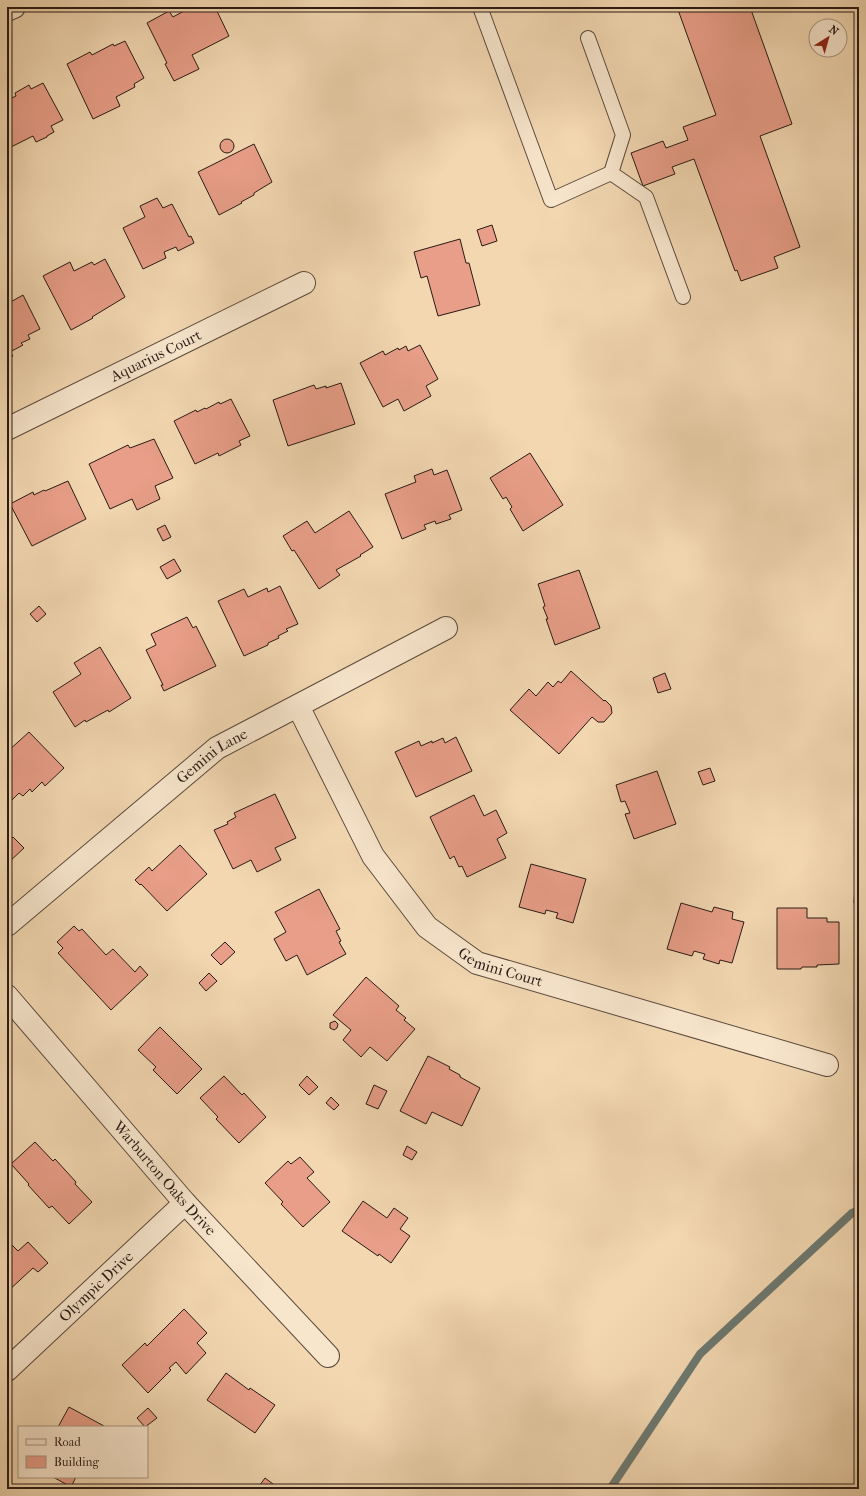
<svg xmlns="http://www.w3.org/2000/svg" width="866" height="1496" font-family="'IM FELL French Canon',serif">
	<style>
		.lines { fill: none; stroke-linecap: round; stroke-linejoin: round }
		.stream { stroke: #6d7971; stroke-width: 8 }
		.building { fill: #e89e88; stroke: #291a15 }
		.service-casing { stroke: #5b493c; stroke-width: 16 }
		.minor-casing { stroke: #5b493c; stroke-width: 24 }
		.service { stroke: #f7e5cc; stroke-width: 14 }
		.minor { stroke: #f7e5cc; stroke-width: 22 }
		.labels { text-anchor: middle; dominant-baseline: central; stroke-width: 3; stroke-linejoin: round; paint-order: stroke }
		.street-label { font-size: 15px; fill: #291a15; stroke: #f7e5cc }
	</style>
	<rect width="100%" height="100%" fill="#f2d7b1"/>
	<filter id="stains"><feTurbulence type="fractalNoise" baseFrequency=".005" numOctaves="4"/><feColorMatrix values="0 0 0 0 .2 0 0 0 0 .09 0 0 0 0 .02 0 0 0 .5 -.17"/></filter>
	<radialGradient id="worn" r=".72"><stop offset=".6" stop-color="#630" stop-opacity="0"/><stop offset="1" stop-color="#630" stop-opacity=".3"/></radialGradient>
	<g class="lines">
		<path class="stream" d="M610 1489 700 1354 852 1213 859 1210"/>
	</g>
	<path class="building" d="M191 7H215L229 36 192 55 199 69 174 81 165 64 167 63 147 23 169 11 173 17Z
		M677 7H750L792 124 760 136 800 247 774 257 778 268 741 281 737 270 735 271 694 159 672 167 675 174 643 186 631 153 663 141 666 148 688 140 683 127 716 115Z
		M125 41 144 78 134 84 135 87 116 97 120 106 93 119 67 64 90 52 92 55 113 44 114 46Z
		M43 83 63 120 51 126 54 132 47 136V137L36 142 33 136 7 149V98L8 100 16 96 15 93 29 85 31 89Z
		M220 146a7 7 0 1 1 14 0a7 7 0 1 1-14 0Z
		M254 144 272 182 254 193V195L241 202 242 203 219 215 198 172Z
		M157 198 163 208 172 204 189 237 191 236 194 243 178 251 176 247 164 252 166 258 143 269 123 228 145 217 140 206Z
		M492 225 497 241 482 246 477 230Z
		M460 239 466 263H469L480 305 438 316 427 276 421 278 414 252Z
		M105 259 125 297 92 317 93 318 71 330 43 276 70 262 74 271 92 262 94 265Z
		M23 295 40 329 28 335 30 339 21 343 23 345 10 352 13 356 7 359V304Z
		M420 345 438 379 426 386 431 396 404 411 398 399 383 407 360 363 383 351 385 355 398 348 399 350 406 346 408 351Z
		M341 383 355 424 288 446 273 400 314 385 316 389 326 386V388Z
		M231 399 250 436 239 441 241 445 219 456 218 453 195 464 174 421 196 410 197 412 205 408 206 409 219 402 220 404Z
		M154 439 173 478 155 486 160 499 137 510 132 499 110 509 89 464 128 445 130 448Z
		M530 453 563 505 523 531 510 509 512 507 506 497 503 499 490 478Z
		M432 469 434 475 447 470 462 510 449 515 451 519 436 524 435 521 424 525 426 529 402 539 385 494 416 482 414 476Z
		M68 481 86 519 32 546 10 504 33 492 34 495 44 490 45 491Z
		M349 511 373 547 360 555 361 556 336 570 340 575 319 589 294 550 292 551 283 536 307 521 315 533Z
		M165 525 171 537 163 541 157 529Z
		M174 559 181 571 167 579 160 567Z
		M579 570 600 628 555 645 546 619H548L543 607 545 606 538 584Z
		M280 586 298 624 286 629 288 631 278 636 279 638 268 643V645L244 656 218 601 244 589 248 597 267 588 268 592Z
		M39 606 46 614 37 622 30 614Z
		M187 617 193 628 196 626 216 666 164 691 161 685H163L146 650 156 645 151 634Z
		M100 647 131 698 109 712 108 710 86 722 85 720 75 727 53 692 81 674 74 663Z
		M571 671 604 701 605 700 611 706 612 713 604 722H598L592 717 559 754 510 710 529 689 536 696 548 682 553 687 558 681 561 683Z
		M665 673 671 689 658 693 653 678Z
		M29 732 64 768 45 786 42 782 32 792 30 789 23 796 19 793 10 802 7 798V752Z
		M456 737 472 771 416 797 395 752 419 741 421 746 432 741V743L443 738 445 743Z
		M710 768 715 781 703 785 698 772Z
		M657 771 676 824 634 839 625 814 630 813 625 801 621 802 616 785Z
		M275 794 296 838 275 848 281 860 257 872 251 860 233 869 214 830 228 824 227 822 236 817 234 813Z
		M474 795 484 816 496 810 507 833 497 839 506 858 467 877 462 866 459 867 454 856 450 859 430 817Z
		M13 837 24 848 9 862 7 861V843Z
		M180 845 207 874 167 911 141 884 140 885 135 880 149 867 152 871Z
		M531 864 586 879 573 923 556 918 558 913 546 910 545 914 519 907Z
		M855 888 859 889V903H854Z
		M319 889 340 929 336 931 341 941 339 942 346 954 307 975 297 955 286 961 274 939 286 932 275 912Z
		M681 903 712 912 714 907 733 912 732 919 744 922 732 963 720 960 719 964 703 959 705 954 694 951 692 956 667 949Z
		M777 908H807V918H827V922H839V964L817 965V967H802L801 969H777Z
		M74 926 79 931 82 929 106 955 113 949 135 972 140 966 148 975 111 1010 58 953 63 948 57 942Z
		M225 942 235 952 221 965 211 955Z
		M209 973 217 981 206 991 199 983Z
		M366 977 399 1006 396 1010 406 1018 404 1020 415 1029 387 1061 370 1047 361 1057 343 1040 351 1030 333 1015Z
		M335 1021 338 1024 337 1028 334 1030 330 1028V1023Z
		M160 1027 202 1069 177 1094 153 1070 156 1067 138 1050Z
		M428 1056 450 1067 449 1069 460 1075V1077L480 1088 462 1126 432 1112 426 1124 400 1111Z
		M224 1076 242 1095 244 1093 266 1117 239 1143 216 1119 218 1117 200 1098Z
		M307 1076 318 1087 309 1095 299 1085Z
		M374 1085 387 1091 378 1109 366 1104Z
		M331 1097 339 1105 334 1110 326 1103Z
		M35 1142 53 1161 55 1159 76 1182 75 1184 92 1202 69 1224 52 1206 49 1208 28 1185 29 1184 11 1164Z
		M407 1146 417 1152 412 1160 403 1155Z
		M300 1157 314 1172 307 1178 330 1202 303 1227 281 1204 283 1202 265 1183 288 1161 291 1164Z
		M363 1201 387 1218 394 1208 408 1218 400 1229 410 1236 391 1263 379 1254 378 1256 342 1231Z
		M8 1241 18 1251 28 1242 48 1263 38 1272 33 1268 7 1292Z
		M184 1309 207 1333 197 1343 206 1353 186 1374 176 1362 169 1368 171 1370 148 1393 122 1365 145 1343 147 1346Z
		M226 1373 249 1390 250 1388 275 1405 255 1433 207 1400Z
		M69 1407 104 1426 103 1427H58Z
		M148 1408 157 1418 145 1427 137 1418Z
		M53 1477H76L71 1487Z
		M265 1478 277 1487 275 1489H257Z"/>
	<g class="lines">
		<g class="service-casing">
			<path id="service" d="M480 7 551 200 611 173 623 135 588 38
				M611 173 646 197 683 297"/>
		</g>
		<g class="minor-casing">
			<g id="minor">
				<path d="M7 10 14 7"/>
				<path id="s1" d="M7 429 304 283"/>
				<path id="s2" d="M298 706 373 856 427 927 477 963 827 1065"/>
				<path id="s3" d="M7 925 217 748 446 628"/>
				<path id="s4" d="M7 996 185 1203 328 1356"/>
				<path id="s5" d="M7 1370 185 1203"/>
			</g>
		</g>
		<use href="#service" class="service"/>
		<use href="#minor" class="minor"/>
	</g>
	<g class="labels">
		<g class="street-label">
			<text stroke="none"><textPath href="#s1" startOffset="166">Aquarius Court</textPath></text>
			<text stroke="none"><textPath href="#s3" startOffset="266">Gemini Lane</textPath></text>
			<text stroke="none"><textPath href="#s2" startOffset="342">Gemini Court</textPath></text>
			<text stroke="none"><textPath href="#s4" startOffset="241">Warburton Oaks Drive</textPath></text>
			<text stroke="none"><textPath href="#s5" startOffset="122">Olympic Drive</textPath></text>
		</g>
	</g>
	<rect width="866" height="1496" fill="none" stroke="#f2d7b1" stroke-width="24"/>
	<rect x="8" y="8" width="850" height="1480" fill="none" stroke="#291a15" stroke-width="2"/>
	<rect x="12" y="12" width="842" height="1472" fill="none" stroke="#291a15"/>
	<rect x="18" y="1426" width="130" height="52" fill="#f7e5cc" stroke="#a59483"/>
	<rect x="26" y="1439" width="20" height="6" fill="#f7e5cc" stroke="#a59483"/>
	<text x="54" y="1446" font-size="12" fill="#291a15">Road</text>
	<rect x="26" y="1456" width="20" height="12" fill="#e89e88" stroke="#a59483"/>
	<text x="54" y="1466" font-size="12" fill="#291a15">Building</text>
	<g transform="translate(828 38) rotate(37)"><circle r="19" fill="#f7e5cc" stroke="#a59483"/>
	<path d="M0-3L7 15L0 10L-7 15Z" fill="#8f2418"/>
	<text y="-6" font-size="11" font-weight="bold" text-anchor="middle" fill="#291a15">N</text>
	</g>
	<rect width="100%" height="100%" filter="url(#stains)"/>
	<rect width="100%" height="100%" fill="url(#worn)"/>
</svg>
